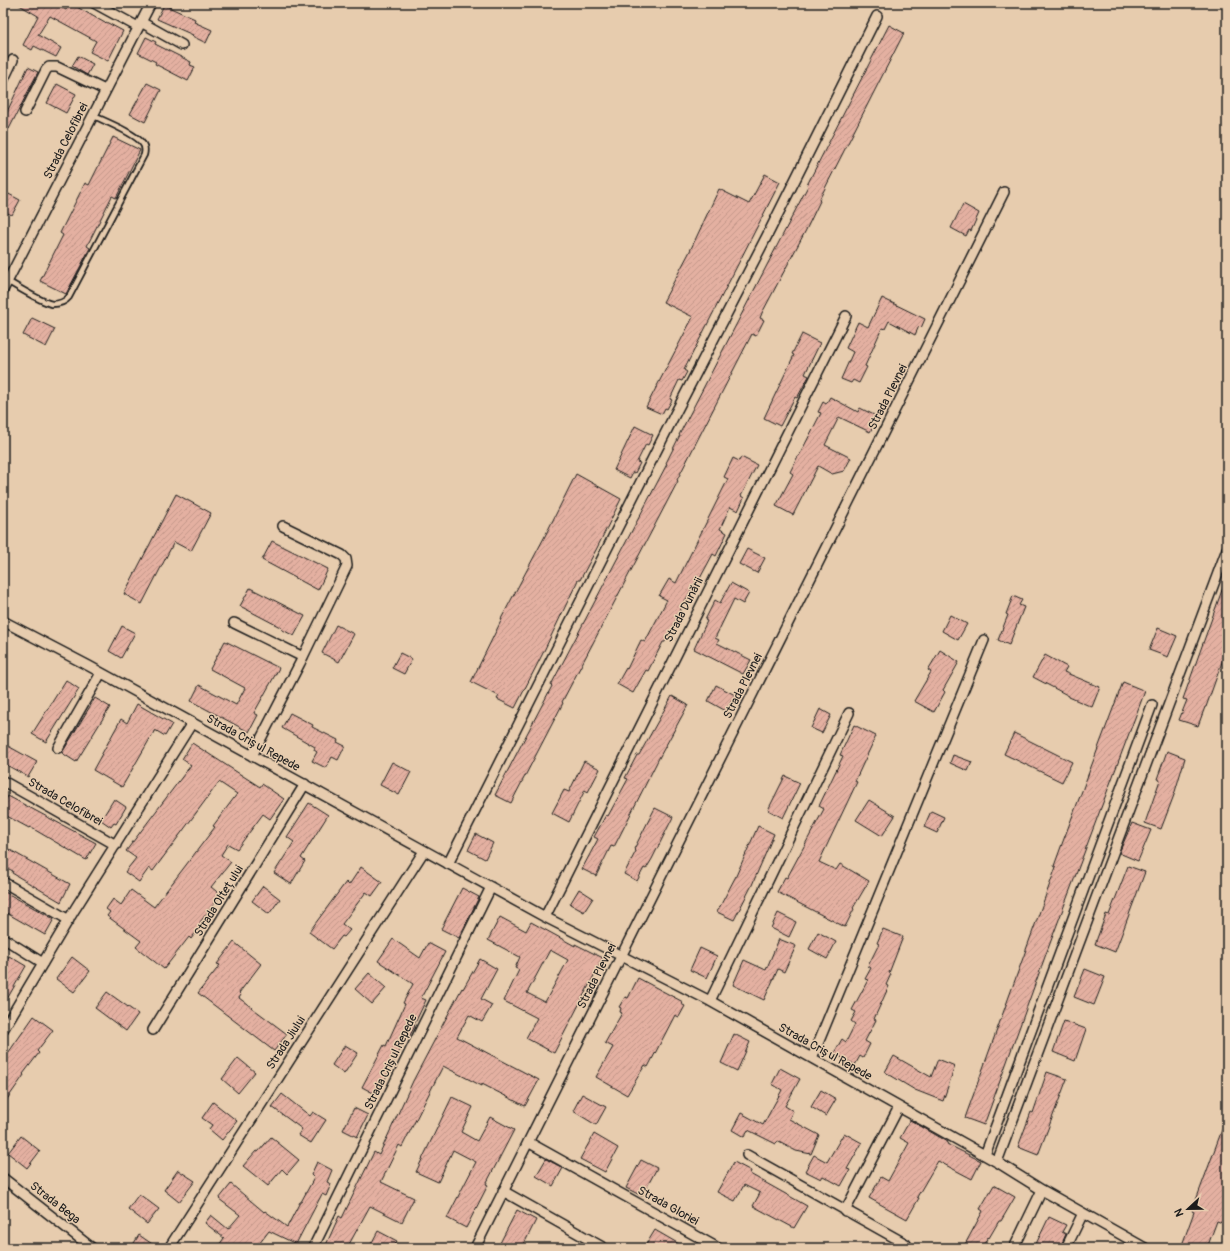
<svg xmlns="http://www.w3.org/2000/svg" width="1230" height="1251" font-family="Pangolin,sans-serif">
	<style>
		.building { fill: url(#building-hatch); stroke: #1c1c1c; fill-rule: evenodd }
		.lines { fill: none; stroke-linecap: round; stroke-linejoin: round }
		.lane-casing { stroke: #1c1c1c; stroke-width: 8 }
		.street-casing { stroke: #1c1c1c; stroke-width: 12 }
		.lane { stroke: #e7ccae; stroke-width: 4.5 }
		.street { stroke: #e7ccae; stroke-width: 9 }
		.labels { text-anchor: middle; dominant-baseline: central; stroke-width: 3; stroke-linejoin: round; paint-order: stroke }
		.street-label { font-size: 12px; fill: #1c1c1c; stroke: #e7ccae }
	</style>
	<defs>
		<pattern id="building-hatch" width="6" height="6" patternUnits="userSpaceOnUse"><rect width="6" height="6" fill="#e4b0a1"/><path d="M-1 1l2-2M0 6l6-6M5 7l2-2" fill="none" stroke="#c3978a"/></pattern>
	</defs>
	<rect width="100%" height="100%" fill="#e7ccae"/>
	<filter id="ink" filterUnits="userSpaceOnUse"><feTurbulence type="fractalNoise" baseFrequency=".025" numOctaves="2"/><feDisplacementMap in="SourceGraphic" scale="8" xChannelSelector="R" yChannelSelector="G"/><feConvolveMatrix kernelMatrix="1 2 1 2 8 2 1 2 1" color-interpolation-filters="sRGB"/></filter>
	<g filter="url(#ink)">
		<path class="building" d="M16 3H53L66 10 70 3 105 23 106 22 123 31 108 61 90 52 96 41 50 16 38 35 61 48 56 57 34 46 32 50 23 45 38 16Z
			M164 5 195 19 194 22 212 30 206 43 192 36 193 35 157 19Z
			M889 25 904 33 819 200 820 201 806 230 762 313 760 318 764 320 756 336 752 334 720 396 677 480 678 481 562 702 563 703 511 803 495 795 552 686 551 685 667 464 666 463 680 435H679L808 186 807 185Z
			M146 37 156 42 155 44 191 62 190 65 195 67 188 81 155 64 156 62 138 53Z
			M78 56 93 64 87 75 72 66Z
			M28 67 38 72 9 129 3 125V113L6 114Z
			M147 83 161 90 145 122 130 114Z
			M57 84 76 94 66 113 47 103Z
			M113 137 140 150 116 198 112 196 87 246 90 248 66 294 40 281 63 235 60 233 85 183 89 185Z
			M765 174 780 182 684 370 687 372 682 381 679 380 670 399 672 400 667 409 665 408 662 414 646 407 693 317 663 302 689 253 719 189 749 204Z
			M3 191 20 200 12 215 3 211Z
			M963 204 979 213 971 231 969 230 966 236 951 228Z
			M882 298 925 319 921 328 919 326 915 335 889 321 885 329 882 328 865 366 867 367 859 383 853 380 851 383 841 379 853 352 846 348 858 322 868 327Z
			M32 318 55 329 46 347 23 335Z
			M802 334 820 343 805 374 809 376 797 398 795 397 780 426 764 418 794 355 792 354Z
			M830 397 858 412 860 408 878 417 870 432 839 417 825 445 851 458 844 471 832 474 818 466 793 515 776 506 793 474 790 472 798 456H799L821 413 818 412 823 402 826 404Z
			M635 426 653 435 648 445 646 444 637 462 640 463 635 473 633 472 630 478 614 470Z
			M741 457 757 465 741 496 744 498 738 511 730 507 720 529 727 533 716 556 713 554 698 582 696 581 676 618 677 619 665 642H663L648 671 646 670 633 693 617 684 626 668 627 669 641 640 645 642 667 600 659 596 669 579 676 583 728 479 724 477 733 458 739 461Z
			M576 474 621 499 597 548 580 580H578L542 655 515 708 497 699 499 696 471 682 502 619H501L545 536Z
			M176 494 211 513 191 551 174 542 142 604 124 594Z
			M272 541 328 569 318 590 262 560Z
			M747 549 765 558 757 573 739 564Z
			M1226 579H1227V648L1206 707H1205L1198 726 1179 720 1187 700 1183 699Z
			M731 583 749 593 743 604 734 599 715 638 719 640 717 643 751 660 743 674 694 649 707 621 705 620 715 600 720 603Z
			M250 588 305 616 294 636 281 629 282 628 240 606Z
			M1013 596 1022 600 1019 605 1024 607 1009 645 998 640 1008 615 1006 614Z
			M950 615 967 624 958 640 942 631Z
			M336 625 354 634 339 662 322 653Z
			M122 626 135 633 121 658 109 651Z
			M1158 628 1177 636 1168 657 1149 650Z
			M225 641 279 668 254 713 258 715 249 732 191 701 199 685 236 705 245 688 210 669Z
			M940 650 959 662 943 690 945 692 934 712 914 701 931 672 928 670Z
			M400 653 412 659 404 674 392 668Z
			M1045 655 1067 667 1064 672 1100 687 1092 707 1069 697V696L1033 677Z
			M66 680 79 689 46 742 32 734Z
			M1123 682 1145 691 1046 954 984 1125 965 1118 1056 867 1054 866 1062 844Z
			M716 685 735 695 726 711 708 701Z
			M672 696 688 705 659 758 614 847 611 846 596 876 582 869 598 839 594 837 606 815 608 816 628 779 625 778 637 755H639Z
			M95 698 110 707 76 762 62 753Z
			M137 704 172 724 165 736 155 730 122 787 93 770 121 719 127 723Z
			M820 709 831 715 822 733 811 728Z
			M290 713 313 725 312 727 338 740 337 742 345 746 338 760 332 757 326 768 312 761 317 752 314 750 315 747 282 728Z
			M854 725 876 736 855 781 857 782 819 862 836 870 840 864 869 881 853 908 854 909 845 927 777 892 785 877 787 878 824 809 819 806 843 756 840 755Z
			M1014 733 1072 762 1062 782 1004 754Z
			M192 743 260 787 262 784 284 799 270 819 263 814 237 849 228 844 221 855 231 862 211 887 221 895 200 922 202 924 191 939 189 937 164 969 136 947 141 941 107 916 110 912 106 909 113 899 121 905 131 890 154 907 215 827 213 826 237 794 219 782 153 871 149 868 139 882 125 872 136 858 126 851 191 765 182 759Z
			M8 746 37 762 28 777 3 763V755Z
			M1167 751 1185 758 1174 795 1161 829 1145 823 1160 780 1157 779Z
			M953 755 972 762 968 771 950 763Z
			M584 761 600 769 588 792 585 790 569 822 552 813 564 790 569 792Z
			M392 762 411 772 399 795 380 785Z
			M785 776 800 783 783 818 768 810Z
			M8 796 96 843 86 860 30 827 29 828 3 814V805Z
			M114 799 126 807 116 824 114 823 111 827 101 820Z
			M869 800 895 816 882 836 856 820Z
			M309 803 328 815 301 858 305 861 291 884 274 873 294 842 287 837Z
			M655 808 673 817 652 859 646 869 644 868 637 881 624 874 636 851 634 849Z
			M931 811 944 817 937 833 924 827Z
			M1132 823 1151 830 1138 861 1119 853Z
			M758 826 774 834 752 885 734 920 717 912 736 876Z
			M476 834 493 843 485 859 468 850Z
			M3 846 70 884 61 902 12 873 13 871 3 866Z
			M1128 866 1145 872 1115 952 1095 944 1106 914 1109 915Z
			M361 867 382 882 372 896 366 892 342 924 350 930 344 937 342 936 332 949 309 932 346 882 349 885Z
			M263 886 280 899 269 914 252 901Z
			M462 888 479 897 459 938 441 929Z
			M579 889 593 898 584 912 570 904Z
			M3 891 54 919 45 935 3 911Z
			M778 913 796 922 789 937 771 928Z
			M500 917 526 931 531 922 575 946V944L603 958 554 1053 526 1038 537 1018 504 1001 519 970 515 968 520 957 488 940ZM550 950 568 960 545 1002 527 993Z
			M883 929 903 937 889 973 891 974 886 985 889 986 874 1019 876 1020 865 1041 870 1044 863 1058 860 1056 855 1065 834 1053 842 1039 846 1042 855 1024 851 1021 856 1012 852 1010 868 980 865 979 871 968 868 966 879 944 877 943Z
			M818 932 836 942 827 959 809 949Z
			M393 939 420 958 428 943 445 952 421 998 426 1000 414 1025 415 1026 409 1037 407 1036 377 1095 362 1087 384 1045 386 1046 405 1004 403 1003 413 984 378 961Z
			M779 939 796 946 784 972 778 969 764 1000 733 985 744 960 766 970Z
			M234 942 261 964 239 993 241 995 239 998 287 1034 274 1051 198 993 220 965 217 964Z
			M700 948 717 956 707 978 690 970Z
			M9 956 26 966 3 1006V966Z
			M72 957 90 971 74 992 56 979Z
			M480 959 497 969 481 999 492 1005 482 1022 469 1015 457 1037 539 1080 525 1106 482 1084V1086L443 1066 402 1147 399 1145 381 1182 414 1198 402 1222 370 1206 347 1248H332L326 1245 339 1216 342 1218 374 1152 379 1155 413 1081 462 988 463 989Z
			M1085 969 1105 977 1094 1005 1074 997Z
			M369 973 386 988 372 1004 355 989Z
			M638 978 683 1002 681 1004 685 1006 679 1017 675 1015 648 1067 645 1065 627 1095 596 1077 613 1047 605 1043 622 1013 620 1012 621 1008 619 1007 625 997 628 998Z
			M107 992 138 1014 126 1031 95 1008Z
			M34 1016 53 1030 37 1051 39 1053 23 1074 24 1075 3 1105V1063L8 1057 6 1056Z
			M1064 1021 1086 1029 1075 1061 1053 1052Z
			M734 1034 750 1042 737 1071 721 1063Z
			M345 1045 358 1053 344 1074 332 1065Z
			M894 1056 931 1077 938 1059 955 1066 943 1101 915 1090 885 1072Z
			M238 1058 255 1072 238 1093 222 1079Z
			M780 1068 800 1079 785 1106 793 1111 789 1119 819 1135 811 1154 796 1151 777 1141 776 1144 748 1130 744 1137 732 1130 741 1113 763 1125 782 1090 772 1084Z
			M1047 1072 1067 1079 1038 1155 1018 1147 1031 1112 1033 1113Z
			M821 1090 836 1099 826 1116 811 1107Z
			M282 1094 310 1116 313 1112 326 1120 311 1143 298 1135 302 1129 272 1107Z
			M582 1094 606 1107 596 1125 573 1111Z
			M452 1097 473 1107 461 1132 477 1141 490 1117 514 1130 486 1184 488 1185 466 1228 447 1218 476 1162 453 1150 438 1182 416 1172Z
			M213 1102 237 1121 222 1140 209 1129 212 1125 202 1118Z
			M354 1108 368 1115 357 1137 343 1130Z
			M1226 1119 1227 1218 1225 1224 1217 1221 1207 1248H1188L1182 1245 1194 1212 1192 1211Z
			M910 1120 948 1142 947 1144 981 1161 972 1179 938 1161 917 1197 919 1198 907 1219 869 1198 881 1177 888 1181 909 1143 900 1138Z
			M844 1133 862 1143 847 1169 850 1170 841 1186 823 1176 821 1179 805 1171 814 1155 827 1162Z
			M594 1134 618 1148 605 1172 580 1159Z
			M21 1136 40 1151 27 1168 8 1153Z
			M271 1137 299 1160 287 1174 282 1169 268 1186 243 1166 256 1151 258 1152Z
			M546 1159 563 1168 553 1186 536 1176Z
			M641 1160 657 1168 642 1196 626 1188Z
			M317 1162 332 1170 327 1182 331 1184 326 1196 322 1194 296 1244 269 1231 256 1248H217L224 1238 205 1223 211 1215 228 1229 240 1215 219 1199 231 1184 264 1212 265 1211 287 1227 300 1202H301L314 1178 311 1175Z
			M734 1162 751 1171 750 1174 807 1206 794 1228 753 1206 760 1193 744 1185 735 1201 717 1192Z
			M178 1170 195 1181 179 1202 164 1190Z
			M994 1185 1015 1197 1001 1221H999L989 1238 988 1237 982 1248H963L983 1211 980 1209Z
			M139 1194 159 1209 147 1224 128 1209Z
			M517 1210 536 1220 522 1248H505L499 1245Z
			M1049 1217 1066 1225 1062 1232 1066 1234 1060 1248H1034Z
			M655 1230 686 1248H644Z
			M378 1231 397 1241 393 1248H369Z
			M139 1235 158 1248H131Z"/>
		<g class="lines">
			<g class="lane-casing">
				<path id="lane" d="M7 281C18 287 41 302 52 304 59 304 65 302 69 297L144 155C145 151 145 146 142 143 135 133 104 121 92 115"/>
			</g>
			<g class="street-casing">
				<path id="street" d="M94 3 138 27
					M141 22 182 45
					M3 81 13 60
					M25 112 46 70 49 67H57L105 90
					M3 290 151 3
					M3 621 89 666 545 917 710 1001 997 1162 1042 1190 1145 1248
					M234 623 303 657
					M58 748 101 673
					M252 756 300 663 347 566 346 559 342 555 283 526
					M3 781 116 845
					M448 864 675 414 770 230 877 16
					M3 882 69 920
					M545 917 846 316
					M3 938 43 963
					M710 1001 849 713
					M3 1030 75 909 192 723
					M153 1030 305 784
					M812 1058 984 640
					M528 1142 718 1248
					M747 1155 906 1244
					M985 1155 1152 705
					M997 1162 1227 549
					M3 1178 92 1248
					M503 1191 604 1248
					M845 1211 899 1107
					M169 1248 424 851
					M313 1248 491 887
					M475 1248 1004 192
					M1014 1248 1042 1190
					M1066 1248 1083 1213"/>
			</g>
			<use href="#lane" class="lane"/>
			<use href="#street" class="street"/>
		</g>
	</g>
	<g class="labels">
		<g class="street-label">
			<text transform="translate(66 141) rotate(-63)">Strada Celofibrei</text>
			<text transform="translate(888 397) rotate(-63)">Strada Plevnei</text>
			<text transform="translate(684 610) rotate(-63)">Strada Dunării</text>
			<text transform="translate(743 686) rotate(-63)">Strada Plevnei</text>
			<text transform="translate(253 743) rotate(29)">Strada Crișul Repede</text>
			<text transform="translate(65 802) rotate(30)">Strada Celofibrei</text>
			<text transform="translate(219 901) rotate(-58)">Strada Oltețului</text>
			<text transform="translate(597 976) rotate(-63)">Strada Plevnei</text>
			<text transform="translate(286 1043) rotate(-57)">Strada Jiului</text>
			<text transform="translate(825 1052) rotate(29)">Strada Crișul Repede</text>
			<text transform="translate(391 1062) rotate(-64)">Strada Crișul Repede</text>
			<text transform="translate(55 1203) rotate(38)">Strada Bega</text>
			<text transform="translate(668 1206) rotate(29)">Strada Gloriei</text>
		</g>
	</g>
	<rect width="1230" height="1251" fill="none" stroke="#e7ccae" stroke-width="16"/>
	<rect x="8" y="8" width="1214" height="1235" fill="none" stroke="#1c1c1c" stroke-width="1.5" filter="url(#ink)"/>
	<g transform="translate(1188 1209) rotate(248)" stroke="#e7ccae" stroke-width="3" paint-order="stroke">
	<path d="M0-3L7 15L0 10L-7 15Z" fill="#1c1c1c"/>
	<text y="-6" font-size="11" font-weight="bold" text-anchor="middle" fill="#1c1c1c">N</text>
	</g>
</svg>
